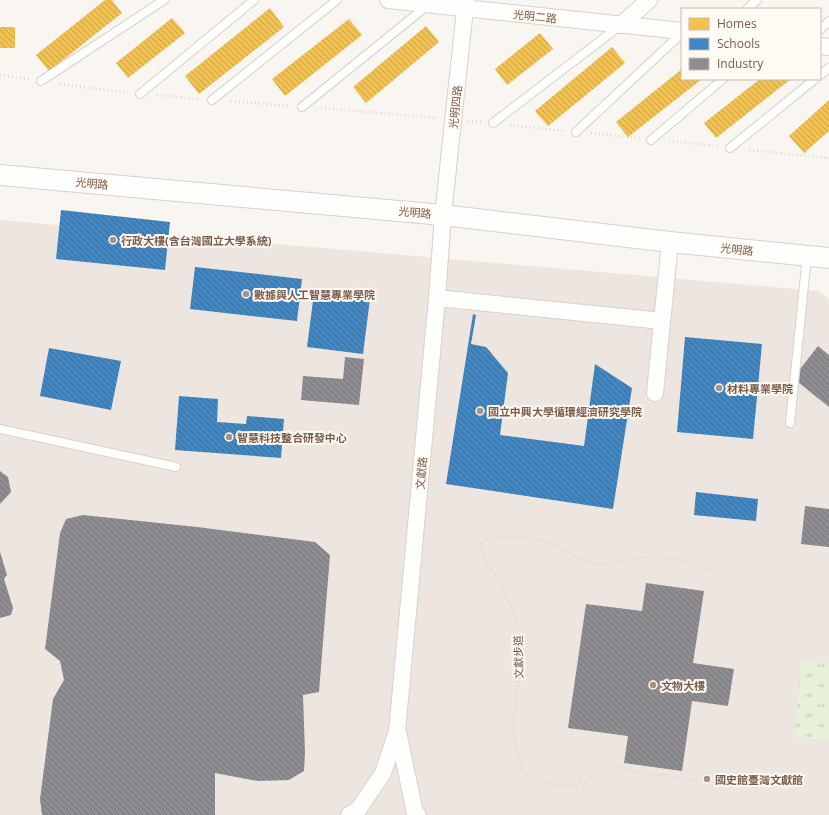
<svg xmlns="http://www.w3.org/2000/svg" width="829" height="815" font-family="'Open Sans','Noto Sans TC',sans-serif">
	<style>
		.industrial { fill: #ede5e0 }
		.grass { fill: url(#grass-tufts) }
		.homes { fill: url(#homes-back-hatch) }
		.schools { fill: url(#schools-back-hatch) }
		.industry { fill: url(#industry-back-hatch) }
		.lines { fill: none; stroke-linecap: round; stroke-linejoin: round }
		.service-casing { stroke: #d7d1cb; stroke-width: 10 }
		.minor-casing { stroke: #d7d1cb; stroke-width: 18 }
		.tertiary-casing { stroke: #d7d1cb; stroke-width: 22 }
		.path { stroke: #dcd5d0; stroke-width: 2.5; stroke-dasharray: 1 3; stroke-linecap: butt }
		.service { stroke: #fefefd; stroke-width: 8 }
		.minor { stroke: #fefefd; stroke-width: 16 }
		.tertiary { stroke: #fefefd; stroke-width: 20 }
		.poi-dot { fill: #a69286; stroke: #fffaf3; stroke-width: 1.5 }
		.labels { text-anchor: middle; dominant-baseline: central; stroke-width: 4; stroke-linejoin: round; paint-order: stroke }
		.street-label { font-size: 11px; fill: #7a5c4d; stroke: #fffaf3 }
		.poi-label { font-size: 11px; font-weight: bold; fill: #7a5c4d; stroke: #fffaf3; text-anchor: start }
	</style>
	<defs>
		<pattern id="grass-tufts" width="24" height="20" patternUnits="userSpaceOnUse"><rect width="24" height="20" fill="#e7f0db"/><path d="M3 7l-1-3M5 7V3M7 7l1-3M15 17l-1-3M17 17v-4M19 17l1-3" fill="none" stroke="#c0c6b4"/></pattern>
		<pattern id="homes-back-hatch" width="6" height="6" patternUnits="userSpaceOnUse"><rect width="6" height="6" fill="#f2c14e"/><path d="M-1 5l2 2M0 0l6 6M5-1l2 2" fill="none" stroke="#c9a043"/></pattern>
		<pattern id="schools-back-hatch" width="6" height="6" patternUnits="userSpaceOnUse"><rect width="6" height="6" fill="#3f88c5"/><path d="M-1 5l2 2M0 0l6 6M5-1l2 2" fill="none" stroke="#386d9a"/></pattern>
		<pattern id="industry-back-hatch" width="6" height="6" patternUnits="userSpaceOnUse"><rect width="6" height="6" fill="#8d8d92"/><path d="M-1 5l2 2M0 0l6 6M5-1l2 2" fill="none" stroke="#787679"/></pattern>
	</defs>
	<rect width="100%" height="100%" fill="#f9f5f0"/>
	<path class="industrial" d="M0 220 819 291 829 299V815H0Z"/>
	<path class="grass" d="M802 660 829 663V741L794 737Z"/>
	<path class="homes" d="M105 0H112L122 13 49 71 36 55Z
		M270 8 284 27 199 94 185 76Z
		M172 18 185 33 128 78 116 63Z
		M349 19 362 35 285 96 272 79Z
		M426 26 439 42 366 103 353 87Z
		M0 27H15V48H0Z
		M540 33 553 49 507 85 495 69Z
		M612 47 625 63 548 126 535 111Z
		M682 69V79H702L628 137 616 122Z
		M760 79H791L716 138 704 123Z
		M829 100V131L804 153 789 136Z"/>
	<path class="schools" d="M61 210 170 222 165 270 56 259Z
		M195 267 302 279 297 321 190 309Z
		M314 293 370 299 363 354 307 347Z
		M473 314 476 315 471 344 486 347 508 373 500 435 584 446 595 364 632 388 613 509 446 484Z
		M685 337 762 344 753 439 677 432Z
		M49 348 121 361 111 410 40 396Z
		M179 396 218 399 217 422 246 424 247 416 284 419 281 458 175 450Z
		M696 492 758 499 756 521 694 515Z"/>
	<path class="industry" d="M818 346 829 355V407L793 378Z
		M345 357 364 359 359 405 301 400 303 376 343 379Z
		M0 471 8 477 11 492 0 504Z
		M805 506 829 509V547L801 544Z
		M83 515 197 527 315 542 330 555 319 692 303 695 305 753 304 771 289 780 258 781 215 773V815H42L40 799 53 699 64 680 60 661 45 649 60 533 66 519Z
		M0 552 7 575 4 579 13 608 11 615 0 618Z
		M646 583 704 591 693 663 734 669 728 706 692 701 682 771 624 763 628 736 568 728 586 604 642 611Z"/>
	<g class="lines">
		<g class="service-casing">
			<path id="service" d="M747 9 757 0
				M820 30 829 21
				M820 75 829 68
				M41 81 164 0
				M140 94 254 0
				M212 100 337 0
				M302 107 428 5
				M493 123 621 25
				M576 132 682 33
				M651 140 723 79
				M730 148 815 79
				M790 423 807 256
				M0 429 176 467"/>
		</g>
		<g class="minor-casing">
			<path id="minor" d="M388 0 682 31
				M621 25 649 0
				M820 46 829 47
				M437 298 662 321
				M655 393 670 242
				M398 732 415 813 418 815
				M349 815 358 810 383 773 397 731 437 298 443 215 466 0"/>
		</g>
		<g class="tertiary-casing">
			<path id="tertiary" d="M0 175 443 215 670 242 829 258"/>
		</g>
		<path class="path" d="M0 75 29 79
			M60 84 128 93
			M157 95 200 99
			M231 101 290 106
			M321 108 437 118
			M468 121 481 122
			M510 125 565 131
			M591 133 640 138
			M669 141 718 146
			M749 150 829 158
			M712 571C694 567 676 557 657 557 651 557 644 557 638 558 623 560 610 566 594 563 577 560 567 552 553 544 539 537 494 534 481 542 479 559 495 570 501 585 511 605 519 626 520 648 521 675 515 701 513 727 513 738 519 769 527 776 537 783 563 787 575 785 579 784 585 781 589 779 595 775 604 766 612 765 620 765 628 769 635 772L760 788"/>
		<use href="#service" class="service"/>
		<use href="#minor" class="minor"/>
		<use href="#tertiary" class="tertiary"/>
	</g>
	<g class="poi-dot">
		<circle cx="113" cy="240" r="4"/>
		<circle cx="246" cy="294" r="4"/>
		<circle cx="719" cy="388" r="4"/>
		<circle cx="480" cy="411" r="4"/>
		<circle cx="229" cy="437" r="4"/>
		<circle cx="653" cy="685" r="4"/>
		<circle cx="707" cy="779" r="4"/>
	</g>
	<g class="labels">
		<g class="street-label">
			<text transform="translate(535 16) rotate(6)">光明二路</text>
			<text transform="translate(455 107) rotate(-84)">光明四路</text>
			<text transform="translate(92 183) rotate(5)">光明路</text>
			<text transform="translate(415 212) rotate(5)">光明路</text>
			<text transform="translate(737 249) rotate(6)">光明路</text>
			<text transform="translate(421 473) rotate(-85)">文獻路</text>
			<text transform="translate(518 657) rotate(-91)">文獻步道</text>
		</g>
		<g class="poi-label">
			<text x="121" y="240">行政大樓(含台灣國立大學系統)</text>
			<text x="254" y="294">數據與人工智慧專業學院</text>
			<text x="727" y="388">材料專業學院</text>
			<text x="488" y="411">國立中興大學循環經濟研究學院</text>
			<text x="237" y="437">智慧科技整合研發中心</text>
			<text x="661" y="685">文物大樓</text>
			<text x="715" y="779">國史館臺灣文獻館</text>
		</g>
	</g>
	<rect x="681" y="8" width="140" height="72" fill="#fffaf3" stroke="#cabbb1"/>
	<rect x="689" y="18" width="20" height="12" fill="#f2c14e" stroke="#cabbb1"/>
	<text x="717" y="28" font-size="12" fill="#7a5c4d">Homes</text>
	<rect x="689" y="38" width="20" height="12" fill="#3f88c5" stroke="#cabbb1"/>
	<text x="717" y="48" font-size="12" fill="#7a5c4d">Schools</text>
	<rect x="689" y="58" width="20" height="12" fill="#8d8d92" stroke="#cabbb1"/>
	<text x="717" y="68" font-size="12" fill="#7a5c4d">Industry</text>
</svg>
